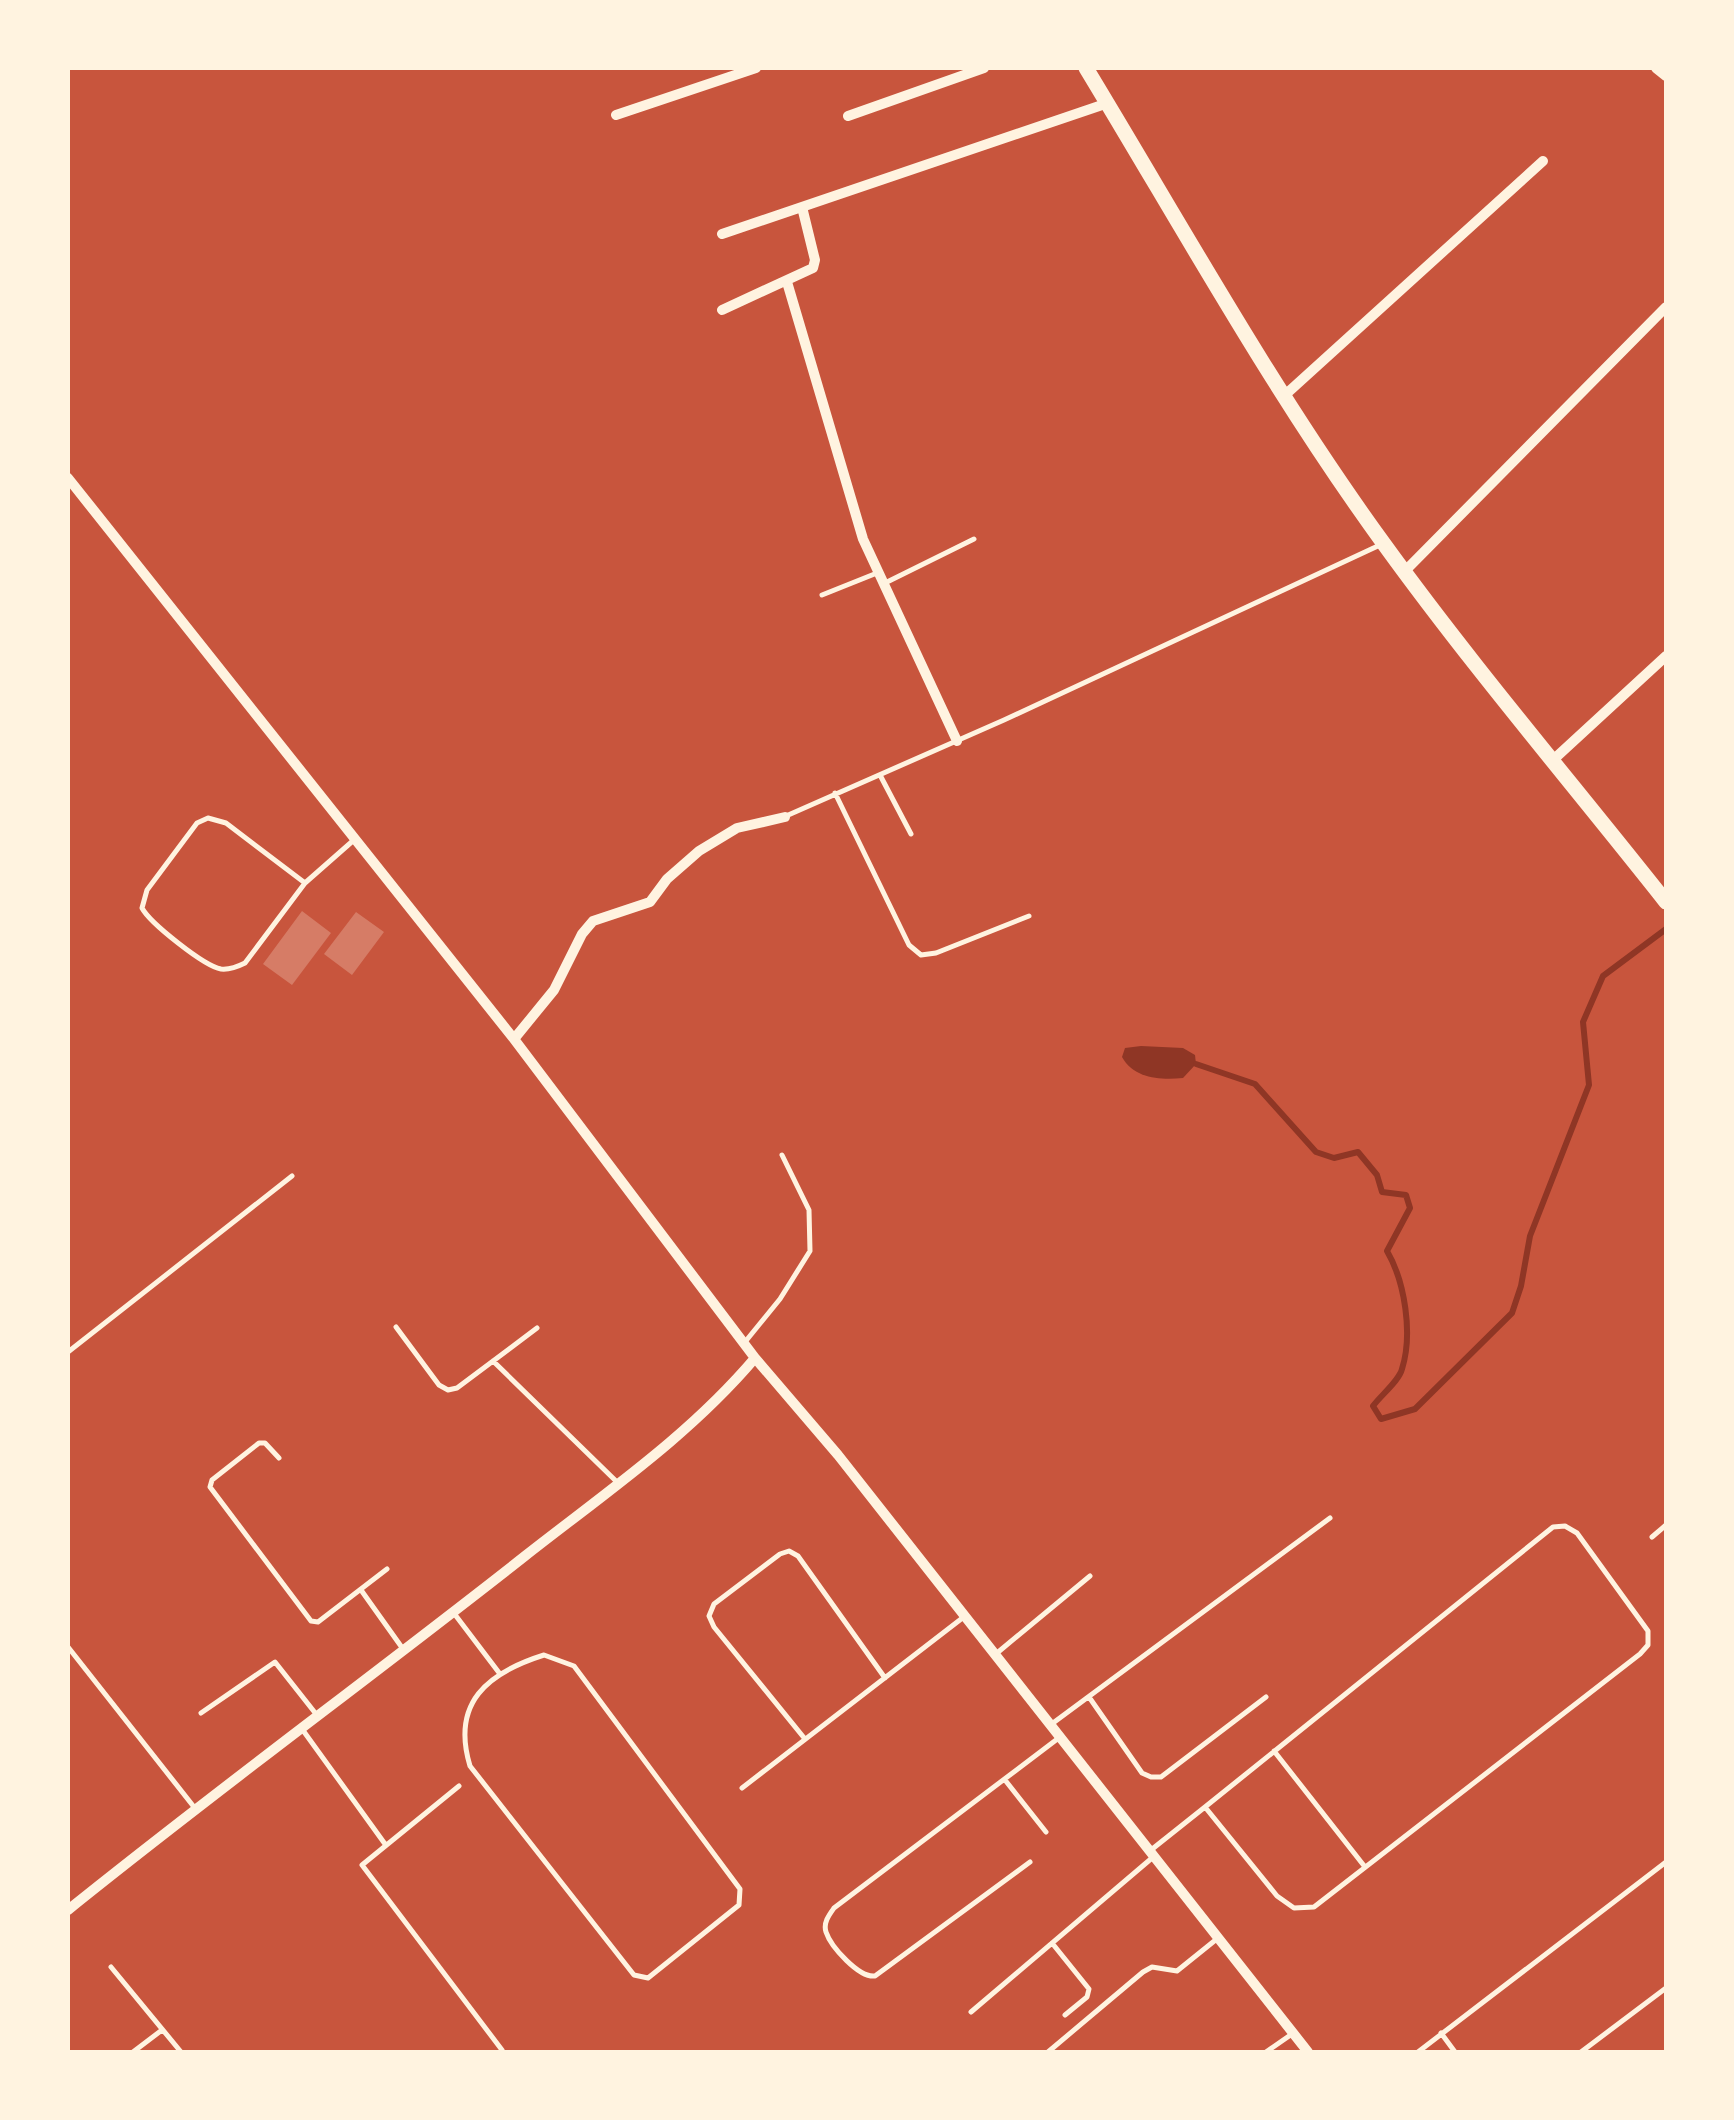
<svg xmlns="http://www.w3.org/2000/svg" width="1734" height="2120" font-family="'Alegreya Sans',sans-serif">
	<style>
		.water { fill: #8f3625 }
		.lines { fill: none; stroke-linecap: round; stroke-linejoin: round }
		.stream { stroke: #8f3625; stroke-width: 6 }
		.building { fill: #d67c66 }
		.service { stroke: #fff3e0; stroke-width: 5 }
		.minor { stroke: #fff3e0; stroke-width: 10 }
		.primary { stroke: #fff3e0; stroke-width: 15 }
	</style>
	<rect width="100%" height="100%" fill="#c8553d"/>
	<path class="water" d="M1141 1046 1183 1048 1195 1055 1196 1064 1183 1078C1161 1080 1134 1079 1122 1057L1125 1048Z"/>
	<g class="lines">
		<path class="stream" d="M1196 1064 1255 1084 1316 1152 1334 1158 1358 1152 1377 1175 1382 1192 1406 1195 1410 1208 1387 1251C1405 1282 1413 1334 1402 1369 1399 1381 1381 1395 1373 1406L1381 1419 1415 1409 1512 1313 1521 1286 1530 1236 1589 1085 1583 1022 1603 976 1666 929"/>
	</g>
	<path class="building" d="M302 911 331 933 292 985 263 964Z
		M356 912 384 932 352 975 324 954Z"/>
	<g class="lines">
		<path class="service" d="M885 583 974 539
			M822 595 877 573
			M880 775 911 834
			M835 793 909 945 921 955 936 953 1029 916
			M786 816 1004 720 1380 545
			M305 883 226 823 208 818 197 823 147 890 142 908C150 923 204 966 221 969 230 970 237 967 245 963L305 883 355 839
			M396 1327 439 1385 448 1390 457 1388 537 1328
			M745 1342 780 1299 810 1251 809 1210 782 1155
			M68 1352 292 1176
			M493 1361 618 1483
			M279 1458 265 1443H259L212 1480 210 1487 311 1621 318 1622 387 1569
			M1652 1537 1666 1525
			M361 1590 403 1649
			M453 1612 500 1674
			M68 1647 194 1807
			M997 1653 1090 1576
			M544 1655 574 1666 740 1889 739 1905 648 1978 634 1975 470 1766C451 1703 487 1673 544 1655Z
			M1089 1697 1142 1773 1151 1777H1161L1266 1697
			M201 1713 275 1662 316 1714
			M1053 1723 1330 1518
			M302 1729 385 1844
			M805 1739 714 1627 709 1616 714 1604 780 1554 789 1551 798 1556 885 1678
			M1274 1751 1365 1867
			M1005 1780 1046 1832
			M459 1786 362 1865 502 2050
			M742 1788 965 1616
			M1151 1850 1205 1807 1553 1527 1565 1526 1577 1533 1648 1631V1645L1640 1654 1314 1907 1294 1908 1277 1896 1205 1807
			M1030 1862 875 1976C859 1978 831 1947 826 1932 823 1923 829 1915 834 1908L1060 1737
			M1052 1943 1089 1989 1087 1997 1065 2015
			M111 1967 181 2052
			M971 2012 1152 1858
			M1441 2033 1455 2052
			M133 2052 162 2030
			M1048 2052 1143 1972 1152 1967 1177 1971 1218 1938
			M1266 2052 1292 2034
			M1418 2052 1666 1862
			M1581 2052 1666 1988"/>
		<path class="minor" d="M1656 68 1666 76
			M616 115 756 68
			M848 116 984 68
			M722 234 1108 103
			M787 282 863 539 957 741
			M722 310 813 268 815 260 802 207
			M1285 395 1543 161
			M68 478 514 1039 755 1358
			M1405 571 1666 307
			M1553 760 1666 656
			M514 1039 554 990 582 934 593 921 650 902 667 879 699 851 737 828 785 817
			M68 1910C218 1789 374 1675 525 1556 605 1493 689 1436 755 1358L838 1455 1308 2052"/>
		<path class="primary" d="M1086 68C1183 228 1274 393 1384 544 1473 667 1572 783 1666 902"/>
	</g>
	<rect width="1734" height="2120" fill="none" stroke="#fff3e0" stroke-width="140"/>
</svg>
